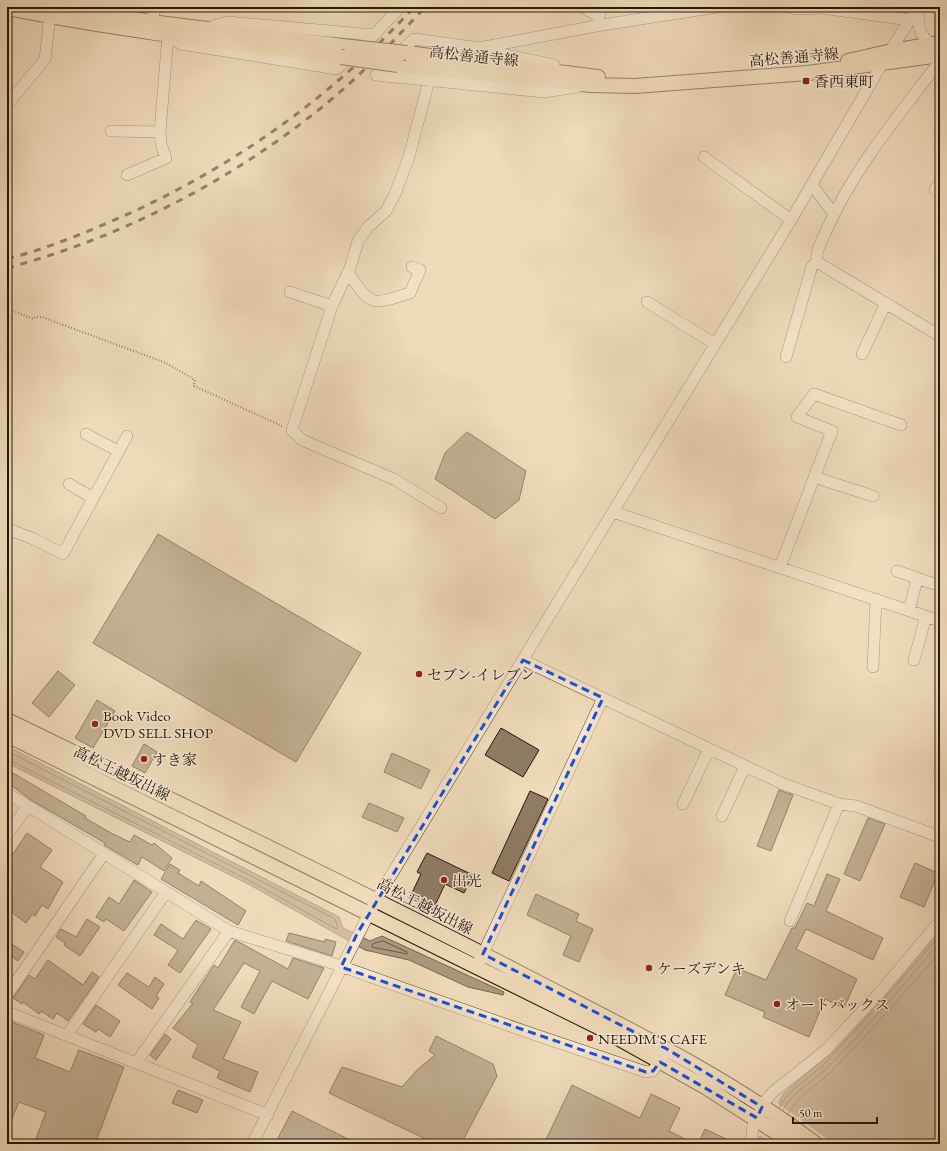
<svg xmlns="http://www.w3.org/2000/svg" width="947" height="1151" font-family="'EB Garamond','Noto Serif JP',serif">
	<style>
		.water { fill: #ab987e; stroke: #766450 }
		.pier { fill: #efdab9 }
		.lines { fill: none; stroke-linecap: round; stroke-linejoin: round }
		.shore { stroke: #685844; stroke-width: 1 }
		.building { fill: #8f7c65; stroke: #26170a }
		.minor-casing { stroke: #584836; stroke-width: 12 }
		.major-casing { stroke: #26170a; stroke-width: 16 }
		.path { stroke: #26170a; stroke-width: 2; stroke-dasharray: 1 2; stroke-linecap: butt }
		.minor { stroke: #f5e7d2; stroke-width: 11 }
		.major { stroke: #efdab9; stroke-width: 14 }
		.rail { stroke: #26170a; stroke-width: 3; stroke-dasharray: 7 7; stroke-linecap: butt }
		.major-bridge-casing { stroke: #26170a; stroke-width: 16; stroke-linecap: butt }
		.major-bridge { stroke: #efdab9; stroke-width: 14 }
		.marked { fill: none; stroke: #1d4ed8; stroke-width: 3; stroke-dasharray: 8 5; stroke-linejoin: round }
		.poi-dot { fill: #8f2418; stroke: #f5e7d2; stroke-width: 1.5 }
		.labels { text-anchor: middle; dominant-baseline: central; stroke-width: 3; stroke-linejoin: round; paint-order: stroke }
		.street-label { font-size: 15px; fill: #26170a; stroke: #f5e7d2 }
		.poi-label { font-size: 15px; fill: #26170a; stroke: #f5e7d2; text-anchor: start }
	</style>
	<rect width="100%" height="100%" fill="#efdab9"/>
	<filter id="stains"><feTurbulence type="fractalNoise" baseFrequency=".005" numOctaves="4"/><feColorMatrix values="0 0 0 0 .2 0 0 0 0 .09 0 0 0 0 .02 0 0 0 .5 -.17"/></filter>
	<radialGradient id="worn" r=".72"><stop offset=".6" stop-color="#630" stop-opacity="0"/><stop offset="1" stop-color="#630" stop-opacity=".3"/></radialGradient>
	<path class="water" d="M7 746 339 917 343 928 370 941 382 936 504 992 503 995 468 987 409 960 365 950 250 885 7 763Z
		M940 929V1144H756L784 1093 820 1062 876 1003Z"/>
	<path class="pier" d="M775 1101 811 1127 834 1144H773L758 1134Z"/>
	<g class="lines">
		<path class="shore" d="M7 751 335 919 338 928 336 929 252 882 7 759
			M383 941 407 952V954L372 947 373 944Z
			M779 1108C789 1088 809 1079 824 1064 864 1022 902 979 940 935
			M783 1110C792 1092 812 1082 827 1068 867 1028 903 985 940 942
			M788 1114C797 1096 817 1086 831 1072 869 1033 905 992 940 952"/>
	</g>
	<path class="building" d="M467 432 526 471 519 500 495 519 435 479 445 453Z
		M158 534 361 653 296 762 93 643Z
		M58 671 75 685 49 717 32 703Z
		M97 700 115 711 93 748 75 738Z
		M501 728 539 750 523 777 485 755Z
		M144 744 157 752 145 773 132 766Z
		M392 753 430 770 421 789 384 772Z
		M11 772 86 816 85 818 111 833 130 842 134 835 152 845 154 843 172 858 164 871 142 857 138 865 104 845 105 843 31 800 7 782V778Z
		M779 790 793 795 771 851 757 846Z
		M530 791 548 799 509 881 492 873Z
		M369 803 404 818 397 832 362 817Z
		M868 818 885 824 860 881 844 874Z
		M27 833 52 850 40 867 63 882 48 909 42 905 35 916 32 914 26 923 7 909V885L13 877 7 873V854L11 857Z
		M427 853 473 875 464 893 445 884 433 910 409 899 421 874 417 872Z
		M915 863 938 873 924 907 900 897Z
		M170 864 180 870 178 873 199 886 201 881 246 911 238 925 161 879Z
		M827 874 840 879 826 911 883 938 873 960 806 929 796 949 857 979 844 1008 825 999 809 1037 763 1017 765 1012 725 995 737 968 766 980 792 928H795L807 903 814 906Z
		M134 880 152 892 124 931 106 919 104 922 96 917 109 897 119 904Z
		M536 894 579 914 576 921 593 929 579 962 563 955 571 936 527 915Z
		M87 919 100 927 80 956 64 945 65 943 56 937 61 929 76 937Z
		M196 920 211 929 180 973 168 965 178 950 154 935 161 924 183 939Z
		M289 933 325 942V939L336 942 332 956 286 941Z
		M235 940 288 969 293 958 324 968 308 999 272 981 254 1014 241 1007 260 971 244 963 213 1010 241 1022 223 1059 258 1072 250 1092 217 1078 220 1071 192 1057 198 1045 173 1028 193 1003 190 1002 214 965 218 968Z
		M7 941 24 952 18 961 7 953Z
		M48 960 83 985 92 972 99 977 68 1021 57 1013 53 1019 41 1011 39 1014 23 1002 22 1004 13 998 29 975 35 979Z
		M127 973 149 987 155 977 164 984 156 996 159 998 152 1009 118 985Z
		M96 1005 120 1021 110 1037 98 1029 96 1032 83 1024Z
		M7 1020 44 1035 35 1058 70 1072 79 1050 124 1067 95 1144H34L46 1112 19 1102 7 1130Z
		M165 1034 171 1039 156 1060 150 1055Z
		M436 1036 493 1064 497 1076 461 1144H436L329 1093 342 1067 402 1087 418 1069 435 1055 429 1051Z
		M572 1085 640 1118 651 1094 680 1108 669 1131 695 1144H544Z
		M178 1090 203 1100 197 1113 172 1103Z
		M292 1111 358 1144H275Z
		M705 1129 737 1144H698Z"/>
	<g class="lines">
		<g class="minor-casing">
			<path id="minor" d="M583 7 598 16
				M788 7 796 9 822 8 910 20
				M919 8C917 23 918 37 933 44
				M151 22 156 7
				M596 26 602 7
				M208 28 227 22 374 35
				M168 35 181 44 337 69 374 35 400 7
				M483 50 554 65
				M940 61C899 115 854 168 826 231 822 241 815 251 817 262L940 336
				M376 75 414 39 479 48 596 26 717 7
				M376 75 544 92 577 87
				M429 80 409 157 395 194 386 211 368 227 358 241 350 268 332 306 292 430 302 440 396 480 441 508
				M7 105 45 59 49 24V7
				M111 131 160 132 168 35
				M704 157 791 220
				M127 175 166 158 161 144 160 132
				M812 185 834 214
				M935 190 940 182
				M348 272C371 306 370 306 410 293L420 270 412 267
				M290 292 332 306
				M647 302 715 344
				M862 354 886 303
				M786 357 812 266 817 262
				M86 434 118 451
				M814 477 873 496
				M69 484 93 498
				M613 512 940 621
				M7 529 34 539 63 554 127 436
				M780 567 832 431 797 417 814 394 901 425
				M897 571 934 584
				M909 611 917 579
				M523 660 781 783 839 804 856 806 940 837
				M914 660 926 616
				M873 667 876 599
				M7 793 229 931 329 962 530 1033 646 1072 653 1071 663 1054
				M683 804 709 749
				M722 816 745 766
				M7 835 27 807
				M790 921 839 804
				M479 962 603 698
				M7 995 103 855
				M7 1012 268 1115
				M67 1035 166 892
				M136 1063 229 931
				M252 1144 376 900 791 220 882 64 918 7
				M749 1144 752 1137 753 1126 766 1100 773 1092 826 1050 881 991 940 921"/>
		</g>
		<g class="major-casing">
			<path id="major" d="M69 7 151 22 351 47
				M7 8C117 30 229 43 341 57
				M407 53 598 77
				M848 61 892 51 940 43
				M398 65 591 85 635 86 808 73 940 55
				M7 720C178 803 349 885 518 972 620 1025 724 1074 816 1144
				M7 735 598 1027 707 1088 794 1144"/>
		</g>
		<path class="path" d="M7 308 33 319 35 317H42L166 363 195 380 194 386 282 426"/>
		<use href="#minor" class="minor"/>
		<use href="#major" class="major"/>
		<path class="rail" d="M7 259C49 248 87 232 126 215 236 165 333 96 414 7
			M7 268C120 238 229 182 321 108 358 78 392 43 425 7"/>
		<g class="major-bridge-casing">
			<path id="major-bridge" d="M351 47 407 53
				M341 57 398 65"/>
		</g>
		<use href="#major-bridge" class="major-bridge"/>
	</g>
	<path d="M0 0H947V1151H0ZM523 660 603 698 483 954 667 1049 762 1107 757 1118 660 1062 653 1071 646 1072 341 967 357 934Z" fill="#efdab9" fill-opacity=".55" fill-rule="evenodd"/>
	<path class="marked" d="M523 660 603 698 483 954 667 1049 762 1107 757 1118 660 1062 653 1071 646 1072 341 967 357 934Z"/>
	<g class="poi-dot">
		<rect x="802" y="77" width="8" height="8" rx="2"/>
		<circle cx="419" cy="674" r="4"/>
		<circle cx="95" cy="724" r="4"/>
		<circle cx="144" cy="759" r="4"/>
		<circle cx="444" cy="880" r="4"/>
		<circle cx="649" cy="968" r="4"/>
		<circle cx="777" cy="1004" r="4"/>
		<circle cx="590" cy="1038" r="4"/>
	</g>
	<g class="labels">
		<g class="street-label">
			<text transform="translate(474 56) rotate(6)">高松善通寺線</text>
			<text transform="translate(794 57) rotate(-5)">高松善通寺線</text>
			<text transform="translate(122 773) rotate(26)">高松王越坂出線</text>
			<text transform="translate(425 906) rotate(27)">高松王越坂出線</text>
		</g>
		<g class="poi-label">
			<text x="814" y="81">香西東町</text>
			<text x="427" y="674">セブン-イレブン</text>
			<text x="103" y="715">Book Video<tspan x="103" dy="17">DVD SELL SHOP</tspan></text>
			<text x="152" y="759">すき家</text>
			<text x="452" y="880">出光</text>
			<text x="657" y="968">ケーズデンキ</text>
			<text x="785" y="1004">オートバックス</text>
			<text x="598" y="1038">NEEDIM'S CAFE</text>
		</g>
	</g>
	<rect width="947" height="1151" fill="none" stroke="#efdab9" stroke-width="24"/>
	<rect x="8" y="8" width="931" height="1135" fill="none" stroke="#26170a" stroke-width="2"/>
	<rect x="12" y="12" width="923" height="1127" fill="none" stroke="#26170a"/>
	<path d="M793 1117v6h84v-6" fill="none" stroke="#26170a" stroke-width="2"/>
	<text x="799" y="1117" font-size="12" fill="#26170a" stroke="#f5e7d2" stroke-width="3" paint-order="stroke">50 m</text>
	<rect width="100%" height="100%" filter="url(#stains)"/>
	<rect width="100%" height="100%" fill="url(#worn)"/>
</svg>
